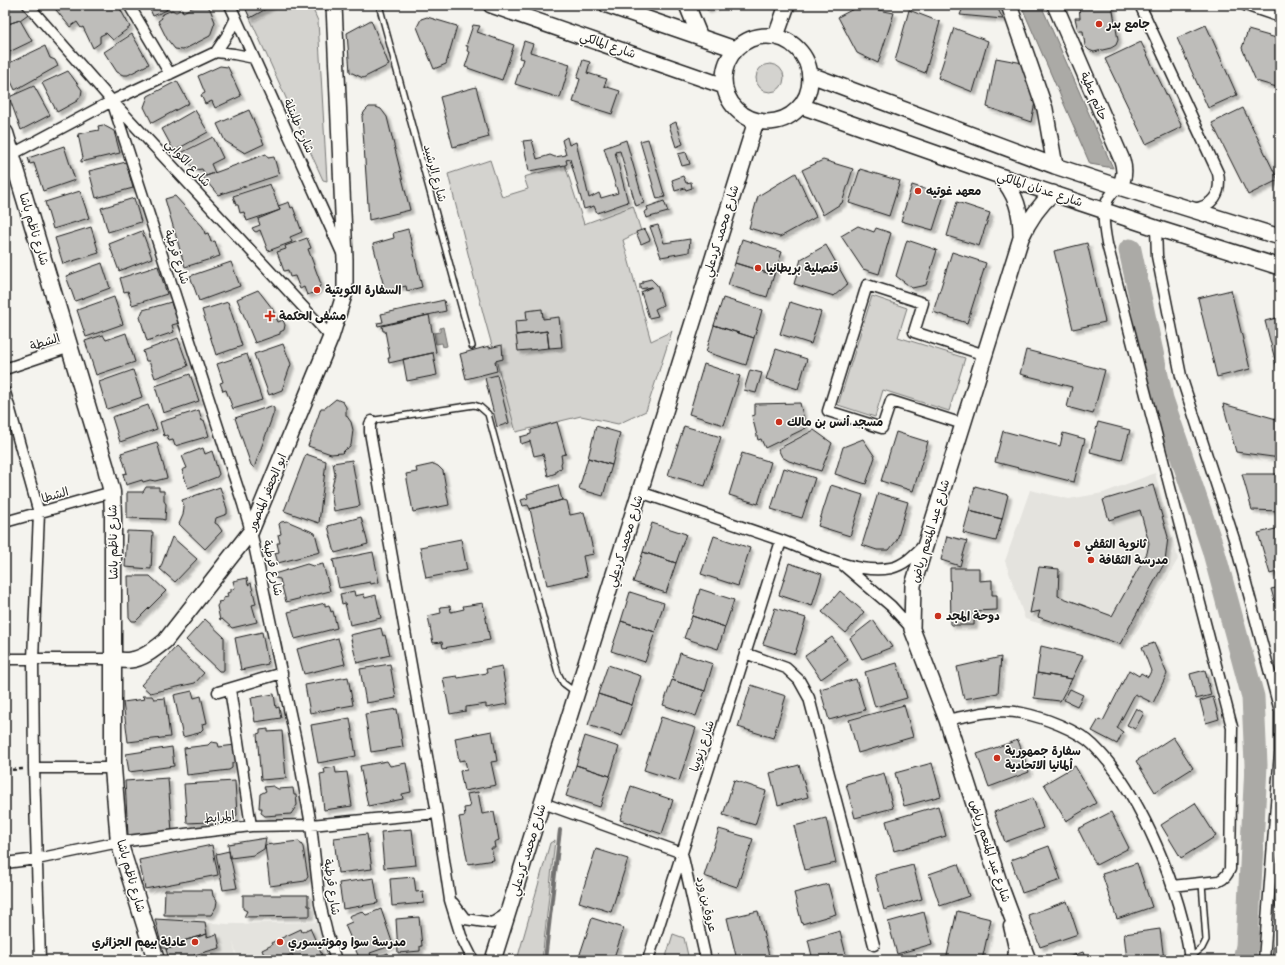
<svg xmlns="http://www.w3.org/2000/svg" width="1285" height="965" font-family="Sriracha,'Playpen Sans Arabic',sans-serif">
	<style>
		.built { fill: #e4e3de }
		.green { fill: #d4d3cf; stroke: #787876 }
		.water { fill: #abaaa6; stroke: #72716f }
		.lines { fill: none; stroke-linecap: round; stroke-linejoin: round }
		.stream { stroke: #72716f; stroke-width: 4 }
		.river { stroke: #abaaa6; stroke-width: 23 }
		.building { fill: #bebdba; stroke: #1c1c1c; filter: url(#shadow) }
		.lane-casing { stroke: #1c1c1c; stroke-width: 8 }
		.street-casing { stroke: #1c1c1c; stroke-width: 13 }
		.secondary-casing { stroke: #1c1c1c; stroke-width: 18 }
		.primary-casing { stroke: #1c1c1c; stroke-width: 19 }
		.path { stroke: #1c1c1c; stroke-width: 2.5; stroke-dasharray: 4 3; stroke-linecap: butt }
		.lane { stroke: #fdfcf7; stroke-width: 5 }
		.street { stroke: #fdfcf7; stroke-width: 10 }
		.secondary { stroke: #fdfcf7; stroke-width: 15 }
		.primary { stroke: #fdfcf7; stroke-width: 16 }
		.poi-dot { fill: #c8321e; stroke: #fdfcf7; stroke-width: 1.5 }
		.labels { text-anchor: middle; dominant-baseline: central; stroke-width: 3; stroke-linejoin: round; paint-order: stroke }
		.poi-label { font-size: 12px; font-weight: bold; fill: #1c1c1c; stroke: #fdfcf7; text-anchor: start }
		.street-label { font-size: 12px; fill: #1c1c1c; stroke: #fdfcf7 }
	</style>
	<defs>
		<filter id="shadow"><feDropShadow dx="3.5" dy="3.5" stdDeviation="1" flood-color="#0004"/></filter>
	</defs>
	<rect width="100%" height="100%" fill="#f4f3ee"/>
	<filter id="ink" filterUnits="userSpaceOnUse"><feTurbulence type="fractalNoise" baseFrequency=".025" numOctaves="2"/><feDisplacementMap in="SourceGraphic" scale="8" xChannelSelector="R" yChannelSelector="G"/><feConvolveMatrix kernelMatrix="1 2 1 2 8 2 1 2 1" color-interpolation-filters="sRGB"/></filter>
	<g filter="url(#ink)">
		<path class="built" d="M1155 473 1178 559 1126 650 1025 619 1005 561 1030 490 1069 499 1103 493Z
			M152 919 228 924 321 922 333 960H238L233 942 237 960H163Z"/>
		<path class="green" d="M244 5H311L318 21 327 181 323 180Z
			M756 78a14 14 0 1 1 28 0a14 14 0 1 1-28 0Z
			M490 160 502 197 528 189 524 177 565 165 584 224 633 206 641 231 623 240 651 341 672 331 646 411 618 424 581 416 516 432 483 313 448 174Z
			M872 296 907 308 898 337 965 358 949 411 883 390 875 417 838 405Z
			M555 840 542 960H517L550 843Z
			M673 934 684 938 689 960H665Z"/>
		<path class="water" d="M1021 5H1041L1113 168 1090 164Z
			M443 327 447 346 443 347 442 343 436 344 434 333 440 332V328Z"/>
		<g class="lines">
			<path class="stream" d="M545 960 560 830"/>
			<path class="river" d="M1130 250 1162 399 1213 549 1253 697 1256 765 1247 946 1244 960"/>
		</g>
		<path class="building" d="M5 5H25L31 12 20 20 5 25Z
			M52 5H118L130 27 113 40 106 33 100 36V43L93 48 83 27 81 28 77 22 70 27Z
			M148 5H165L167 10 153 16Z
			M197 5H205L210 9 215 22 210 36 183 50 175 49 167 39 158 21 162 18 161 15 172 10 176 12 182 9 183 12Z
			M244 5H273L250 18Z
			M705 5H717L707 10Z
			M861 5H872L874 9 894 13 878 63 857 53 838 17Z
			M964 5H996L1003 19 960 15Z
			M1079 5H1112L1118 40 1116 45 1111 48 1094 52 1089 50 1085 46 1083 31H1078L1075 18H1080Z
			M909 10 940 22 925 73 895 61Z
			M427 17 457 26 446 64 434 69 417 27 421 19Z
			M20 20 32 41 5 54V25Z
			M371 20 389 65 363 78 350 72 347 33Z
			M473 25 480 26 477 32 514 45 502 80 465 67 470 52 467 51 468 46H466Z
			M1206 25 1237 95 1208 108 1177 38Z
			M954 28 988 41 973 92 938 78Z
			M1248 30 1280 39V88L1256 81 1242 48Z
			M132 34 149 64 128 75H123L117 72 104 52Z
			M524 41 533 44 530 52 570 64 560 98 515 84 523 59 519 58Z
			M1141 42 1182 127 1146 144 1105 59Z
			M45 46 50 58 55 60 58 66 15 90 5 69V65Z
			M996 58 1023 63 1035 102 1031 122 987 107Z
			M583 60 590 62 587 73 607 79 604 86 620 91 612 114 573 102 580 79 577 78Z
			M220 66 228 67 241 96 215 108 212 101 205 104 201 95 205 93 198 76Z
			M68 71 82 90 81 96 77 101 57 112 42 83Z
			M177 81 189 103 152 123 144 107 148 96Z
			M34 86 50 115 21 130 9 97Z
			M476 87 489 137 453 147 440 97Z
			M369 107H376L381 109 387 117 410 210 369 220 362 116 365 111Z
			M1243 108 1278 180 1248 195 1212 123Z
			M195 110 208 132 174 151 162 129Z
			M249 110 264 144 245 153 225 141 217 124Z
			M676 122 683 144 676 147 669 125Z
			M103 125 114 131 120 153 81 162V160L83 158 78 134 99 130 98 126Z
			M213 137 223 158 211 164 215 173 206 176 202 169 195 170 181 153Z
			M567 137 569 145 576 142 589 198 599 193 601 198 618 193 604 148 626 140 644 203 636 206 620 151 615 152 628 202 597 213 594 206 584 209 570 159 566 160 567 164 565 165 529 171 523 141 532 140 537 159 550 155 555 157 566 155 562 140Z
			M648 139 665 197 657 199 640 141Z
			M64 146 75 180 43 191 34 163 30 164 28 158Z
			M686 152 690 164 682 166 678 154Z
			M266 154 268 158 274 157 279 175 218 195 202 176H206Z
			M823 160 853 169 842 203 823 215 802 170Z
			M126 162 133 188 96 198 89 171Z
			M860 169 900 181 889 216 849 203Z
			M796 173 816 217 780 237 749 228 758 196Z
			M683 176 686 183 691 182 692 188 686 190 685 188 675 191 672 180Z
			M270 184 280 210 247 221 244 212 240 213 238 205H236L233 196Z
			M912 185 944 195 933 230 901 221Z
			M80 191 89 218 53 229 45 202Z
			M175 196 203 227 205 234 208 233 211 242 215 241 220 256 185 267 165 199Z
			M134 198 141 222 108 232 101 208Z
			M664 201 668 212 646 218 644 212 648 210 647 207Z
			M289 202 291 208 293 207 302 232 290 237 292 242 268 251 260 230 256 232 254 231 252 228 260 225 258 219 280 210 278 206Z
			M957 202 990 213 979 246 947 236Z
			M658 225 664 243 690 239 689 252 661 257 650 227Z
			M858 226 874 232 876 228 891 233 879 274 863 269 841 236Z
			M91 227 99 253 63 264 55 238Z
			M408 229 422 287 407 291 406 286 385 291 373 244 394 238 393 233Z
			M645 229 650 240 641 244 636 232Z
			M142 231 152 258 119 271 109 244Z
			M307 238 311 248 308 249 321 284 316 292 307 295 304 287 300 289 295 276 290 277 288 270 284 271 277 252 286 249 285 246Z
			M742 239 782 252 774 275 735 263Z
			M907 240 937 250 926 285 912 288 896 276Z
			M1087 243 1105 322 1073 329 1054 251Z
			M826 245 848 284 834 296 794 284 801 259Z
			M952 252 986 263 967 323 933 312Z
			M231 262 240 286 199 301 190 276Z
			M102 263 110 288 75 301 66 276Z
			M735 263 774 275 767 297 728 285Z
			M158 266 167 294 132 305 128 291 124 292 120 278Z
			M651 279 657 285 663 305 655 309 658 316 649 318 641 292 652 287 640 289V284L643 283V281Z
			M258 290 272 308 278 322 283 320 285 325 284 330 280 332V334L255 343 237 299Z
			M1231 290 1250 369 1217 377 1198 298Z
			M114 297 123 324 86 337 77 310Z
			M723 298 762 310 754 338 714 325Z
			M444 300 446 311 378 326 377 323 383 322 381 314Z
			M171 302 173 309H175L179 323 172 325 174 332 147 341 140 317 143 310Z
			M228 302 242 346 216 355 202 310Z
			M790 302 821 312 811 344 780 334Z
			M542 309 543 319 559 317 562 347 549 348 547 331 516 335 515 321 527 320 526 311Z
			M429 315 436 352 389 363 388 358H390L385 331H383L382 326Z
			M1280 317V379L1265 321Z
			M714 325 754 338 746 365 706 352Z
			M547 331 549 348 518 351 516 335Z
			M126 333 135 362 96 375 85 341 103 335 106 340Z
			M178 338 188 366 155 378 149 361H146L143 351Z
			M283 344 291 364 282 390 269 395 254 354Z
			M502 345 503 359 495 361 497 371 466 379 460 354 489 346V348Z
			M776 349 807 359 798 389 766 379Z
			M1026 350 1105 370 1093 414 1067 407 1072 387 1020 374Z
			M433 353 437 375 407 381 403 359Z
			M247 354 262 400 233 409 226 390 223 391 220 383 223 382 217 364Z
			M704 364 740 376 724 425 689 414Z
			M133 370 142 397 107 409 99 382Z
			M750 370 762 373 756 393 744 390Z
			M190 374 199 401 163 413 155 386Z
			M497 375 509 423 497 427 485 378Z
			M336 399 343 402 346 407V415L351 422 353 430 351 445 349 448 346 449 342 453 331 454 308 446 321 408H325Z
			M800 403 806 428 765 448 761 439 758 440 752 416 755 415V404Z
			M1223 404 1280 420V458L1236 452Z
			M148 405 157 429 120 442 112 417Z
			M271 406 274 408V412L254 468 251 465 235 418Z
			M199 410 202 421 204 420 209 436 175 446 173 440 169 441 167 435 164 436 160 422Z
			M557 422 566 454 561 455 562 461 561 464 562 468 558 469V470L556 471V473L548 476 543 454 534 456 530 441 521 444 520 437 531 434V430Z
			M1098 422 1130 430 1122 460 1090 452Z
			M596 426 620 433 612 465 588 458Z
			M684 426 721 437 705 486 668 475Z
			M814 430 832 443 821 471 789 461 782 457 778 449Z
			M1003 431 1060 446 1063 433 1085 439 1074 482 995 462Z
			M896 432 928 442 913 491 881 481Z
			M863 439 875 457 866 484 835 474 843 447Z
			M157 442 167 478 155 481 150 480 143 482 142 480 126 485 123 474 127 473 121 453Z
			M203 448 205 454 212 451 219 474 217 477 188 488 182 470 187 468 182 456Z
			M742 453 771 462 758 504 729 495Z
			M306 454 326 461 319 523 284 511Z
			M588 458 612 465 603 496 579 489Z
			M352 460 360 506 334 511 331 492 335 474 333 463Z
			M434 464 438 466 443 471 449 505 413 512 406 474 417 472 416 468Z
			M784 468 815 478 802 518 771 509Z
			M1242 474H1280V511L1252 510Z
			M558 485 562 500 530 509 528 505 523 506 521 500 528 498 527 494Z
			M831 485 863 495 850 536 818 526Z
			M1153 485 1168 537 1165 562 1120 644 1038 617 1040 611 1030 613 1039 567 1059 569 1058 596 1112 616 1147 553 1149 543 1140 510 1109 520 1103 500Z
			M975 486 1008 495 1002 519 969 511Z
			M146 487H159V491H164V501L166 504 165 520 161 519 127 518V492H143Z
			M220 487 227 509V514L216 518 215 523 218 525 222 531 205 549 179 524 183 515 184 507 182 500Z
			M878 493 908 502 897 540 889 550H877L862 545Z
			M562 500 567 501 570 515 584 512 594 554 583 556 587 576 547 585 530 509Z
			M969 511 1002 519 996 541 963 533Z
			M361 517 368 544 335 553 328 526Z
			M287 521 315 533 320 552 278 563 275 553 279 552 277 543H280L278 535 281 534 279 524 281 522Z
			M652 523 686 534 676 563 643 552Z
			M1280 528V571L1270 574 1258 533Z
			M127 531 153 532 151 569 125 567Z
			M714 536 750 548 738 586 701 574Z
			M947 536 967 541 960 566 941 560Z
			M172 537 197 559 175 582 160 569Z
			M461 539 467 570 426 578 420 547Z
			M373 552 379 582 371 584 370 582 339 588 333 560Z
			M643 552 676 563 666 593 633 582Z
			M789 563 822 574 812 606 779 595Z
			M307 564 313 566 323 564 330 591 286 602 280 579 275 578 274 574Z
			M950 568H979V581L992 580V595H997V610L974 611V625H951Z
			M128 576H150L166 591 136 621H132L129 617Z
			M247 578 248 585 251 583 256 604 252 605 257 622 232 628 222 619 220 620 217 606 219 603 218 602 223 601V598L228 597 227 593 231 592V589L235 588 233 581Z
			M1280 587V620L1271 589Z
			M700 589 734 600 725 627 692 616Z
			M354 591 355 596 364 594 365 598 376 595 381 618 350 625 345 603 342 604 340 594Z
			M840 591 864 612 846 633 822 612Z
			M630 592 664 603 655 632 621 621Z
			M325 603V606L329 605 331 612 333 611 337 628 295 639 288 612Z
			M483 603 490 640 443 648 442 642 433 643 428 616 441 613 440 607 450 606 451 612 464 609 463 606Z
			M775 608 806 618 795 654 763 644Z
			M692 616 725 627 718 649 684 638Z
			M205 619 224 637V670L222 671H219L186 640Z
			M873 620 892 647 862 659 850 638Z
			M621 621 655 632 645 662 611 651Z
			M381 628 383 636 385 635 390 655 357 663 350 635Z
			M262 632 268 664 241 670 235 638Z
			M832 637 848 660 821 679 805 656Z
			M338 638 345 664 304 674 297 649Z
			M1154 643 1167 674 1153 703 1135 694 1117 728 1123 732 1117 744 1092 731 1099 719 1103 721 1129 670 1139 676 1141 673 1148 677 1151 671 1142 647Z
			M1041 646 1083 656 1072 679 1037 673Z
			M176 647 204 673 195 683 150 693 141 685Z
			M680 653 713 664 705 691 672 680Z
			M1001 657 998 693 964 699 957 667Z
			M897 663 907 698 875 707 865 672Z
			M390 664 396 698 366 703 360 669Z
			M608 665 641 676 632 705 598 694Z
			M502 666 508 704 486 708V704L466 707V711L450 714 443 678 457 676 458 678 487 673 486 669Z
			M1205 670 1211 695 1196 699 1190 674Z
			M1037 673 1072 679 1060 701 1034 698Z
			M348 677 353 705 310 713 305 685Z
			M856 679 865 710 829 720 820 689Z
			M672 680 705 691 696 716 663 705Z
			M751 685 786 696 773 738 738 727Z
			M1070 689 1083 695 1077 706 1064 700Z
			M192 691 194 698 201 696 207 723 202 724 203 729 199 733 183 737 174 695Z
			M274 694 276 708 279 707 281 718 255 722 251 698Z
			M598 694 632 705 622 736 588 725Z
			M142 696H152L154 699 165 698 170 737 128 742 123 702 145 699Z
			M1213 697 1219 719 1206 723 1200 701Z
			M904 705 913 737 858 753 849 720Z
			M1136 708 1144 713 1135 729 1127 725Z
			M397 709 403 747 371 752 365 714Z
			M661 717 696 728 679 781 644 770Z
			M350 718 356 756 318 763 311 725Z
			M268 729V732L282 731 286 778 261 780 257 734 260 733V730Z
			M492 731 497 761 491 762 496 785 464 791 460 771 467 770 465 760 459 761 455 738Z
			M585 736 619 747 610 776 576 765Z
			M1173 737 1193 768 1155 792 1136 761Z
			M1018 740 1029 772 989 787 977 754Z
			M211 742 218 743 219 747 235 745 237 760 232 763V768L229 770 187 775 184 748 208 745Z
			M172 747 174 766 129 772 126 754Z
			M387 761 390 766 406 763 411 792 402 794 403 799 368 806 360 766Z
			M932 763 941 796 904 806 895 773Z
			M576 765 610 776 600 807 566 796Z
			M799 765 808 797 778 805 770 773Z
			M1075 766 1096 803 1066 821 1044 784Z
			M335 767 336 773 347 772 352 806 324 810 320 774 325 773 324 769Z
			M884 773 893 808 855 818 846 784Z
			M168 778 172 832 128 835 125 781Z
			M734 780 766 791 755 825 723 815Z
			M235 781 237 815 231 821 187 823 184 784Z
			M273 786 278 789 293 788 294 795H296L297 805 291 814 265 816 261 813 262 808H259L260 794 266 791 264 787Z
			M631 786 673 800 662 834 620 820Z
			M478 792 482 814 494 812 499 840 494 842 495 848H491L494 860 468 864 459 817 465 816 464 808 470 807 467 794Z
			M1033 798 1043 828 1005 842 994 812Z
			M1195 803 1216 836 1181 858 1161 825Z
			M938 806 946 836 894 851 886 821Z
			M1111 812 1129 848 1096 865 1078 829Z
			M826 818 836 863 805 870 794 826Z
			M412 829 416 865 384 868 381 832Z
			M719 829 753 839 737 887 704 876Z
			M367 834 372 869 338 873 334 838Z
			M266 838 264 849 254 855 230 858 228 844Z
			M299 841 303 847 308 877 305 881 270 886 265 845Z
			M212 845 218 875 145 889 139 860Z
			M1049 846 1061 880 1022 893 1011 860Z
			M1279 846H1280V907H1276Z
			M596 849 628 859 611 912 579 902Z
			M229 851 237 888 223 890 216 854Z
			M1137 863 1152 907 1117 919 1102 874Z
			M958 864 969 896 940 906 929 874Z
			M913 865 922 899 884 910 875 875Z
			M414 877 416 892 423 891 424 903 392 906 390 879Z
			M374 878 378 903 343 909 339 883Z
			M828 884 836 914 802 924 794 893Z
			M165 890H212L213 896 217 901 216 907 211 915H164Z
			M243 895H308V906H310V916L244 917 247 911 243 909Z
			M1067 901 1078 934 1040 947 1028 915Z
			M381 909 393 945 370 953 372 959 388 953 390 960H360L345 925 352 922 349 916 362 911 366 915Z
			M758 911 770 960H737L727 918Z
			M957 911 991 919 982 960H946Z
			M924 912 932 944 897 954 888 922Z
			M419 917 422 946H420V951L398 953 396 919Z
			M592 918 624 928 613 960H578Z
			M155 919 205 922 207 934 176 943V947L166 949 165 948H162Z
			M1275 927 1280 928V960H1272Z
			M310 928 324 960H295L292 954 278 960H266L262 950 272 945 271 943 301 929 302 932Z
			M1160 929 1164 960H1127L1124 934Z
			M840 931 847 959 813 960 808 940Z
			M207 934V937L217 934 220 948 194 955 195 960H169L166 949 176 947V943Z
			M1083 952 1086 960H1060Z"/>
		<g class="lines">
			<g class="lane-casing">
				<path id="lane" d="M379 5 472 346
					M372 421 375 420 474 405 480 407 488 414 558 673 563 683 575 692
					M1190 958 1202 948 1206 940 1202 883"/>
			</g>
			<g class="street-casing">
				<path id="street" d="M28 5 112 101 331 337
					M129 5 170 74
					M230 5 342 253
					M1140 5 1218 173C1222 194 1213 206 1193 209
					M1245 5 1280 17
					M216 52 228 34 236 18
					M112 101 243 504 251 531 297 746 311 825 320 904 327 933 336 960
					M7 157 112 101 216 52 234 54 254 58
					M1119 187C1099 201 1103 223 1107 244L1232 727 1230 869C1227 875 1225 878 1219 881L1172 886
					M1156 228 1157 256 1181 376 1235 542 1280 711V752L1264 960
					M5 369 70 347
					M5 392 39 513 33 659 34 768 40 960
					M372 421 370 424V432L437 813 450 900 461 936 473 960
					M963 424 891 401 882 428 828 411 867 285 923 303 914 332 985 355
					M640 492C687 508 734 524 780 540 813 552 855 575 891 568 905 565 915 554 925 544
					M5 522 112 492
					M843 565 891 606 912 629
					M745 653 786 668 799 680 809 698 874 945
					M5 659H114
					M230 689 251 826
					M218 692 282 673
					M947 720C971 715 997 708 1022 713 1042 717 1078 730 1093 745 1141 792 1182 894 1190 960
					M34 768H113
					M543 803 682 853 706 960
					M5 863 37 859 119 842 251 826 311 825 437 813
					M453 903 465 919 492 923 508 913
					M1009 926 1014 948 1013 960
					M648 960 781 541"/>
			</g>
			<g class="secondary-casing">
				<path id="secondary" d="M491 5 724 86
					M607 5 735 49
					M687 5 700 37
					M1009 5 1045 109 1055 166
					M1055 5 1122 160C1125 170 1125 178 1119 187
					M724 79a43 43 0 1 1 86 0a43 43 0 1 1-86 0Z
					M776 36 787 5
					M811 75 1055 166 1119 187 1280 237
					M801 106 1000 176 1156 228 1280 267
					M1000 176C1016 194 1021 211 1021 235
					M114 659C119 660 125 661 130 660 143 659 155 649 165 641L251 531 331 337 345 292V259L334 5
					M493 960 756 121
					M1028 960 1000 885 947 720 912 629 913 585 1021 238C1029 220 1038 206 1053 193"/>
			</g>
			<g class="primary-casing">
				<path id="primary" d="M5 133 106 468 112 492 113 515V768L119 842 156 960"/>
			</g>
			<path class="path" d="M5 770 24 769"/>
			<use href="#lane" class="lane"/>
			<use href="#street" class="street"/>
			<use href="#secondary" class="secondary"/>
			<use href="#primary" class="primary"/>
		</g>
	</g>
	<g class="poi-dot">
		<circle cx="1099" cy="24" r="4"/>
		<circle cx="918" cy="191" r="4"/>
		<circle cx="758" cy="268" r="4"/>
		<circle cx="317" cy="290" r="4"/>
		<path d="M268 310h4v4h4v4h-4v4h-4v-4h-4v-4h4z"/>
		<circle cx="779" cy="422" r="4"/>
		<circle cx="1077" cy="544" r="4"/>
		<circle cx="1091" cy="560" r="4"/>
		<circle cx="938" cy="616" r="4"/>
		<circle cx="997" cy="758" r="4"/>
		<circle cx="195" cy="942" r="4"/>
		<circle cx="280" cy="942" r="4"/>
	</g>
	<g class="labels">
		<g class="poi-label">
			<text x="1107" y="24">جامع بدر</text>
			<text x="926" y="191">معهد غوتيه</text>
			<text x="766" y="268">قنصلية بريطانيا</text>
			<text x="325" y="290">السفارة الكويتية</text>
			<text x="279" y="316">مشفى الحكمة</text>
			<text x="787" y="422">مسجد أنس بن مالك</text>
			<text x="1085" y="544">ثانوية الثقفي</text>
			<text x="1099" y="560">مدرسة الثقافة</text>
			<text x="946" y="616">دوحة المجد</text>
			<text x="1005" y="751">سفارة جمهورية<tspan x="1005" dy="14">ألمانيا الاتحادية</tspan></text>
			<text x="187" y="942" text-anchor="end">عادلة بيهم الجزائري</text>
			<text x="288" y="942">مدرسة سوا ومونتيسوري</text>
		</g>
		<g class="street-label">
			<text transform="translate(608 45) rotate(19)">شارع المالكي</text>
			<text transform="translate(1094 96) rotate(67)">حاتم عطية</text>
			<text transform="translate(299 126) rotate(66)">شارع طليتلة</text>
			<text transform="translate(188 163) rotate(47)">شارع الكوابي</text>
			<text transform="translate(435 173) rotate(75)">شارع الرشيد</text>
			<text transform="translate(1040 189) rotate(18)">شارع عدنان المالكي</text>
			<text transform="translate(34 229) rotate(73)">شارع ناظم باشا</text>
			<text transform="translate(721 231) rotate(-73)">شارع محمد كردعلي</text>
			<text transform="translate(177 257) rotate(72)">شارع قرطبة</text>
			<text transform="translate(45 342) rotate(-18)">الشطة</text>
			<text transform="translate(267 492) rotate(-67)">ابو الجعفر المنصور</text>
			<text transform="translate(55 495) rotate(-16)">الشطا</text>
			<text transform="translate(930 531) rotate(-73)">شارع عبد المنعم رياض</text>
			<text transform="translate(625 541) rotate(-73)">شارع محمد كردعلي</text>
			<text transform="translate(113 542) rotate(-91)">شارع ناظم باشا</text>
			<text transform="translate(273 568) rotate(78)">شارع قرطبة</text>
			<text transform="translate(702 746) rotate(-72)">شارع زنوبيا</text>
			<text transform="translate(219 817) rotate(-7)">المرابط</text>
			<text transform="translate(528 850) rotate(-73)">شارع محمد كردعلي</text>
			<text transform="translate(990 851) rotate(72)">شارع عبد المنعم رياض</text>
			<text transform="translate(131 876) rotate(74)">شارع ناظم باشا</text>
			<text transform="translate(332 887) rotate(82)">شارع قرطبة</text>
			<text transform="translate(707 904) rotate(77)">عروة بن ورد</text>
		</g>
	</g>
	<rect width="1285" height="965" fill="none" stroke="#fdfcf7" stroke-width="20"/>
	<rect x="10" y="10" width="1265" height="945" fill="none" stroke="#1c1c1c" stroke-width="1.5" filter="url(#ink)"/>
</svg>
